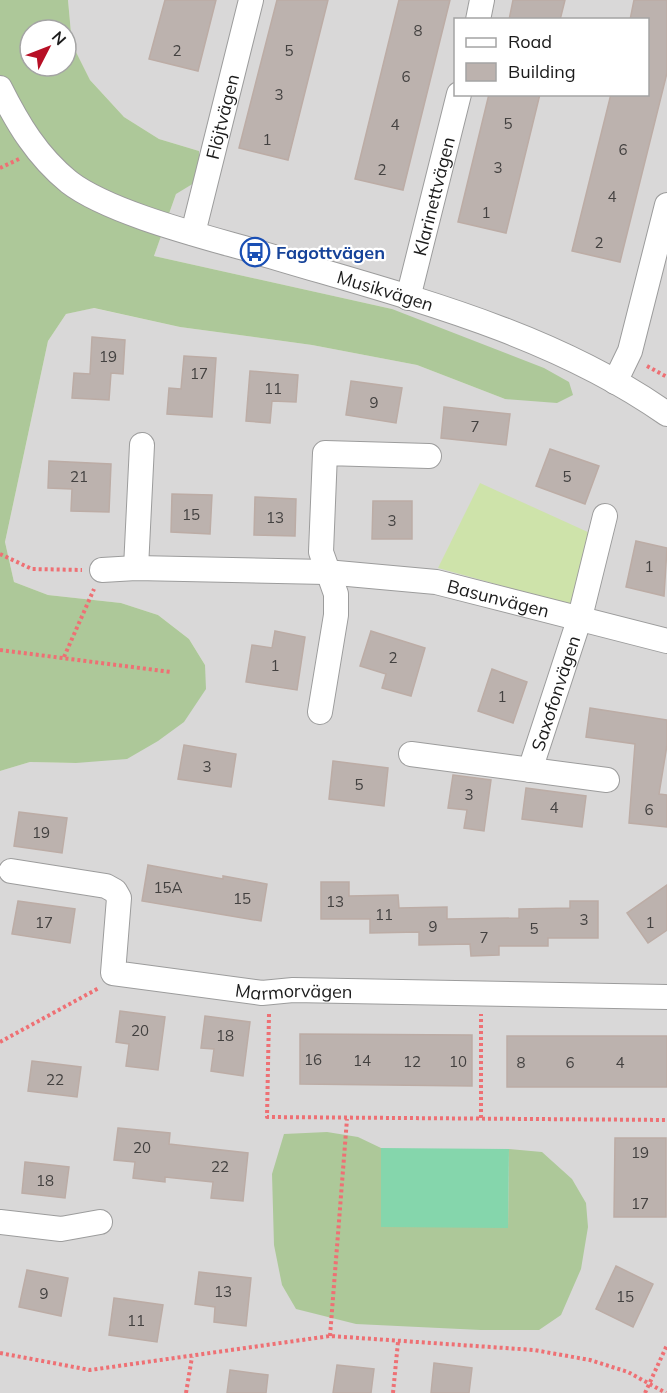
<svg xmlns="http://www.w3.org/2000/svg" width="667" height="1393" font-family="Mulish,sans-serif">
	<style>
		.residential { fill: #d9d8d8; fill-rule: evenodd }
		.grass { fill: #cee3aa }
		.forest { fill: #adc899; fill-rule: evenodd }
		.pitch { fill: #85d6ac }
		.building { fill: #bcb2ae; stroke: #bcaca5; stroke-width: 1.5 }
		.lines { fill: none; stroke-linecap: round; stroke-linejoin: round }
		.minor-casing { stroke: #9c9c9c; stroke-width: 26 }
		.path { stroke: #ee7074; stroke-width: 4; stroke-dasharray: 3 3; stroke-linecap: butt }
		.minor { stroke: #fff; stroke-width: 24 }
		.labels { text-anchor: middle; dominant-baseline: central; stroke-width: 4.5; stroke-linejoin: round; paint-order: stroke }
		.number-label { font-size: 15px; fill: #434140 }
		.street-label { font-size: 18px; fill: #1b1b1b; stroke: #fff }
		.transit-label { font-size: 18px; font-weight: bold; fill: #164399; stroke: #fff; text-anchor: start }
	</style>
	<rect width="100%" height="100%" fill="#ece7e1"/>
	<path class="residential" d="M68 0H667V1393H0V771L30 762 76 763 205 665 189 639 158 615 121 603 48 595 14 582 5 542 48 341 66 314 93 308 180 327 312 345 417 365 505 399 392 309 154 256 176 194 199 151 159 139 124 117 90 80 72 44ZM456 20H648V94H456Z"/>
	<path class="grass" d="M480 483 590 533 575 606 438 568Z"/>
	<path class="forest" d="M0 0H68L72 44 90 80 124 117 159 139 199 151V180L176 194 154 256 392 309 544 368 569 382 573 395 557 403 505 399 417 365 312 345 180 327 94 308 66 314 48 341 5 542 14 582 48 595 121 603 158 615 189 639 205 665 206 689 184 722 158 741 127 759 76 763 30 762 0 771ZM30 30H66V66H30Z
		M327 1132 358 1137 381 1148V1227H508L509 1149 542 1152 572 1179 586 1203 588 1227 581 1269 561 1315 539 1330H481L356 1324 296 1309 282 1285 274 1245 272 1174 284 1134Z"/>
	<path class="pitch" d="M381 1148 509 1149 508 1228 381 1227Z"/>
	<path class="building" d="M165 0H216L198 71 149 59Z
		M277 0H328L288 160 239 148Z
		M399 0H450L403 190 355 179Z
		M513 0H565L560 20H509Z
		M634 0H667V73L620 262 572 251 611 94H648V20H630Z
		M489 94H540L506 233 458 222Z
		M92 337 125 340 123 374 111 373 109 400 72 398 74 373 90 374Z
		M184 356 216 358 212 417 167 414 169 388 181 389Z
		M250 371 298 375 296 402 272 401 270 423 246 421Z
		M351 381 402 388 396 423 346 415Z
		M444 407 510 414 506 445 441 438Z
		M550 449 599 466 585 504 536 486Z
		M49 461 111 464 109 512 71 511 72 489 48 488Z
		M172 494 212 495 210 534 171 532Z
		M255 497 296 499 295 536 254 535Z
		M373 501H412V539H372Z
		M636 541 667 548 664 596 626 587Z
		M275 631 305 637 297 690 246 682 252 645 272 648Z
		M371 631 425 648 411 696 382 688 386 674 360 666Z
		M492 669 527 682 513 723 478 711Z
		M590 708 667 720V745L659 794 667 795V827L629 823 635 744 586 737Z
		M184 745 236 754 231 787 178 779Z
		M333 761 388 768 384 806 329 799Z
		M453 775 491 780 484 831 464 828 467 810 448 808Z
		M526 788 586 796 582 827 522 819Z
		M19 812 67 818 62 853 14 846Z
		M148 865 223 879V876L267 884 261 921 142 901Z
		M321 882H349V896L398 895 399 908 447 907V919L519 918V909L570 908V901H598V938H548V946H499V955L471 956 470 944 419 945V932L370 933V919H321Z
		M667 885V930L648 943 627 913Z
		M18 901 75 909 70 943 12 934Z
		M120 1011 165 1017 158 1070 126 1066 129 1044 116 1042Z
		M205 1016 250 1022 243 1076 211 1071 214 1049 201 1048Z
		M300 1034 472 1035V1086L300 1084Z
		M507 1036H667V1087H507Z
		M32 1061 81 1067 77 1097 28 1091Z
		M118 1128 170 1133 169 1144 248 1153 243 1201 211 1198 213 1182 165 1177V1182L133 1178 135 1162 114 1160Z
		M615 1138H666V1217H614Z
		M25 1162 69 1167 65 1198 22 1193Z
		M616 1266 653 1284 633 1327 596 1309Z
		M27 1270 68 1278 61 1316 19 1307Z
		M199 1272 251 1278 246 1326 214 1322 215 1307 195 1304Z
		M114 1298 163 1305 157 1342 109 1335Z
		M434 1363 472 1368 469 1393H431Z
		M337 1365 374 1369 371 1393H333Z
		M230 1370 268 1375 266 1393H227Z"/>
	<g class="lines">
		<g class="minor-casing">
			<g id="minor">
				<path d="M478 20 482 0"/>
				<path id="s1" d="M0 88C18 124 37 156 69 182 108 212 198 235 247 249 390 293 543 327 667 414"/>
				<path id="s2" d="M193 233 251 0"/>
				<path id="s3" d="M408 298 459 94"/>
				<path d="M615 382 630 351 667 205"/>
				<path d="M136 568 142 445"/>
				<path id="s4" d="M102 570 136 568 326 572 436 582 667 641"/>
				<path d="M320 712 336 615V594L321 552 325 453 429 456"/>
				<path d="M411 754 607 780"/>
				<path id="s5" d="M530 770 580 617 605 516"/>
				<path id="s6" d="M11 871 106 886 115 891 119 898 113 973 262 993 293 990 667 997"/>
				<path d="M0 1222 61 1229 100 1222"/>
			</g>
		</g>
		<path class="path" d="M0 168 19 159
			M647 366 667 377
			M0 554 32 569 82 570
			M0 650 171 672
			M64 657 94 589
			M269 1014 267 1117 667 1120
			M0 1042 99 988
			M481 1118V1014
			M330 1336 347 1119
			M0 1353 90 1370 330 1336 534 1350 590 1360 628 1372 666 1393
			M186 1393 192 1357
			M393 1393 398 1342
			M645 1393 667 1345"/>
		<use href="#minor" class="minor"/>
	</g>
	<defs>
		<g id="bus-ring" transform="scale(1.5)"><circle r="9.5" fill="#fff" stroke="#1a4fb4" stroke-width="1.5"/><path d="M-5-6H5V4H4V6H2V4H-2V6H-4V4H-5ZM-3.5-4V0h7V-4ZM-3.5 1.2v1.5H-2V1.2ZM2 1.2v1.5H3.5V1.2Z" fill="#1a4fb4"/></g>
	</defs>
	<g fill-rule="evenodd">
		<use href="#bus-ring" x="255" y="252"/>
	</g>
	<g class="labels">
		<g class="number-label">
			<text x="418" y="30">8</text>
			<text x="177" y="50">2</text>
			<text x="289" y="50">5</text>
			<text x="406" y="76">6</text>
			<text x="279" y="94">3</text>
			<text x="508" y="123">5</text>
			<text x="395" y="124">4</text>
			<text x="267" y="139">1</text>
			<text x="623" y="149">6</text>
			<text x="498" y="167">3</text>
			<text x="382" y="169">2</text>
			<text x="612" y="196">4</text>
			<text x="486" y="212">1</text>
			<text x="599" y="242">2</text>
			<text x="108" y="356">19</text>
			<text x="199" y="373">17</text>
			<text x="273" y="388">11</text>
			<text x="374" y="402">9</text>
			<text x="475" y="426">7</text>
			<text x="79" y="476">21</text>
			<text x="567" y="476">5</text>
			<text x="191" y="514">15</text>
			<text x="275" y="517">13</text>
			<text x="392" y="520">3</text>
			<text x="649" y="566">1</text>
			<text x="393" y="657">2</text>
			<text x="275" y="665">1</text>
			<text x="502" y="696">1</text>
			<text x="207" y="766">3</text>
			<text x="359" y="784">5</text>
			<text x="469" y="794">3</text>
			<text x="554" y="807">4</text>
			<text x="649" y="809">6</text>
			<text x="41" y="832">19</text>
			<text x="168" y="887">15A</text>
			<text x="242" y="898">15</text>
			<text x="335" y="901">13</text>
			<text x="384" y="914">11</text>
			<text x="584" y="919">3</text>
			<text x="44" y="922">17</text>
			<text x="650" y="922">1</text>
			<text x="433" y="926">9</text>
			<text x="534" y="928">5</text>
			<text x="484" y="937">7</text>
			<text x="140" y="1030">20</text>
			<text x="225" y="1035">18</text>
			<text x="313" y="1059">16</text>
			<text x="362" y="1060">14</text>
			<text x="412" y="1061">12</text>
			<text x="458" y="1061">10</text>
			<text x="521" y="1062">8</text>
			<text x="570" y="1062">6</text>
			<text x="620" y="1062">4</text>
			<text x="55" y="1079">22</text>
			<text x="142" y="1147">20</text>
			<text x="640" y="1152">19</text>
			<text x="220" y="1166">22</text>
			<text x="45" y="1180">18</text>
			<text x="640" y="1203">17</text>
			<text x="223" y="1291">13</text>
			<text x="44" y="1293">9</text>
			<text x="625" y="1296">15</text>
			<text x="136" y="1320">11</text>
		</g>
		<g class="street-label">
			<text stroke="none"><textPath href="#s2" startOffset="120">Flöjtvägen</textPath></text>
			<text stroke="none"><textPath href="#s3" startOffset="105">Klarinettvägen</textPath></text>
			<text stroke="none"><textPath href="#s1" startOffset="453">Musikvägen</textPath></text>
			<text stroke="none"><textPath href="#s4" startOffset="399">Basunvägen</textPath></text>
			<text stroke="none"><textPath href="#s5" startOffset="81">Saxofonvägen</textPath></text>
			<text stroke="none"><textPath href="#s6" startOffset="372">Marmorvägen</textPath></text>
		</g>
		<g class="transit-label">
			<text x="276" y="252">Fagottvägen</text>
		</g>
	</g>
	<rect x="454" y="18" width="195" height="78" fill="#ffffff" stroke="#a4a4a4" stroke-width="1.5"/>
	<rect x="466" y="38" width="30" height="9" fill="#ffffff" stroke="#a4a4a4" stroke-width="1.5"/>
	<text x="508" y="48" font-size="18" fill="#1b1b1b">Road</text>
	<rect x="466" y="63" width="30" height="18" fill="#bcb2ae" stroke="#a4a4a4" stroke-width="1.5"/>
	<text x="508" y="78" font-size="18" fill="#1b1b1b">Building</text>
	<g transform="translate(48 48) rotate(48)"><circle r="28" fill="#ffffff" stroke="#a4a4a4" stroke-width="1.5"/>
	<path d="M0-4.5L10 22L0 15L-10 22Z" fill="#b70f25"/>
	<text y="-9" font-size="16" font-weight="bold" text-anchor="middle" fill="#1b1b1b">N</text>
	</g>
</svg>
